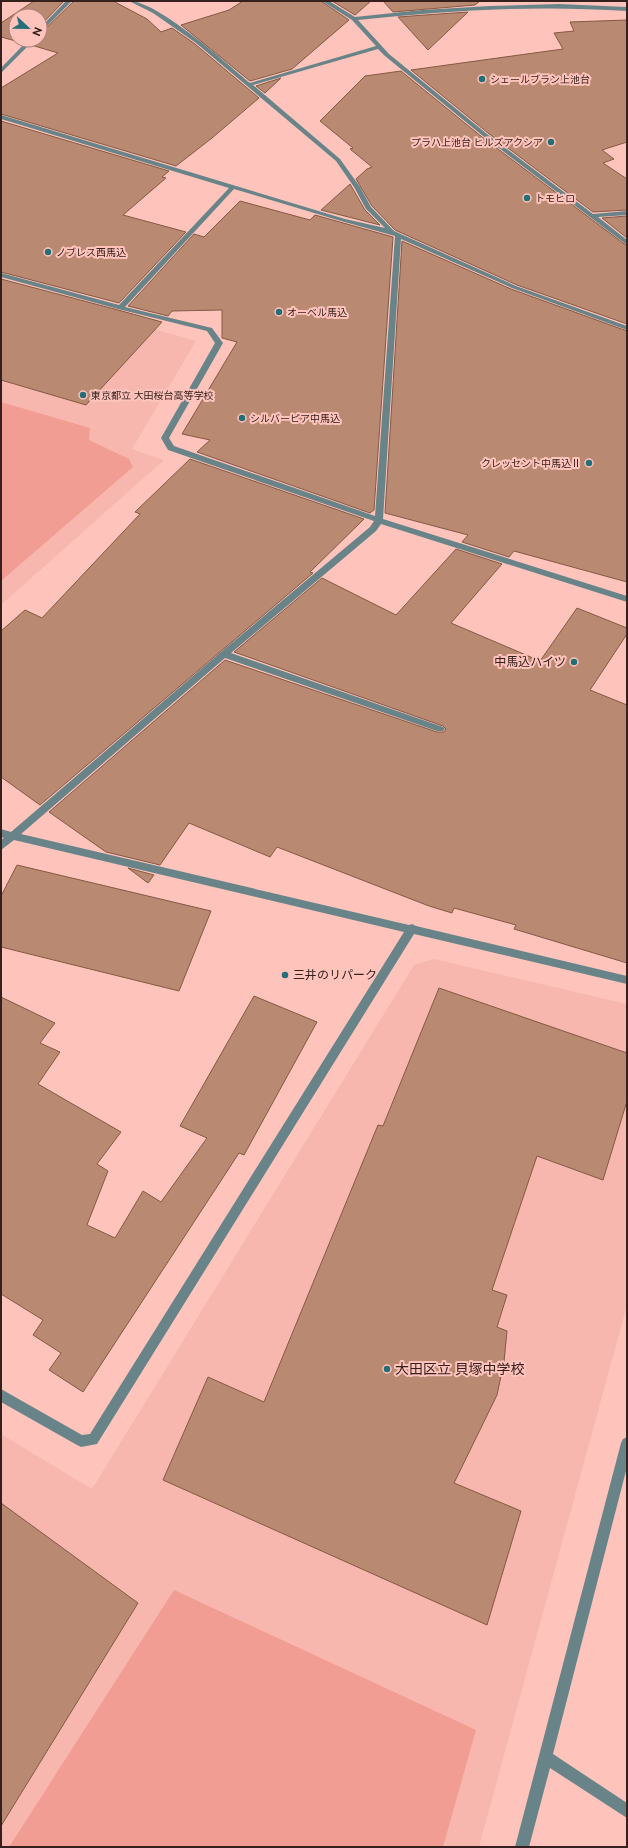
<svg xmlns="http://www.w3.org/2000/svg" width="628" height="1848" font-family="Raleway,'Noto Sans JP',sans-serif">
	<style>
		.built { fill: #f8b7ae }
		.green { fill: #f29d93 }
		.building { fill: #b98972; stroke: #855942 }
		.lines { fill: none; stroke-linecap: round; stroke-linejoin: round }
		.minor { fill: #698488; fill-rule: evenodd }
		.poi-dot { fill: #246e77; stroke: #fec4bc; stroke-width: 1.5 }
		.labels { text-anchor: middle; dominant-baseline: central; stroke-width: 4; stroke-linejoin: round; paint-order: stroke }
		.far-poi-label { font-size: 10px; fill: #36201d; stroke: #fec4bc; text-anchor: start }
		.poi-label { font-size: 12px; fill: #36201d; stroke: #fec4bc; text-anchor: end }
		.near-poi-label { font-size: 14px; fill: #36201d; stroke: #fec4bc; text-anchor: start }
	</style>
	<rect width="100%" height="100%" fill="#fec4bc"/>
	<path class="built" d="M1 285 196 341 132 449 164 460 1 605Z
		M434 959 627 1004V1305L479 1847H1V1434L92 1489 414 965Z"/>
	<path class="green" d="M1 402 90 428 89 440 129 459 133 467 1 581Z
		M174 1590 476 1730 443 1847H9Z"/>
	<path class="building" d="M34 1H64L40 26V16H16V40H26L23 43 1 37V23Z
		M74 1H113L147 19 161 32 172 28 195 44 259 98 212 138 176 166 1 114V88L58 53 31 45 36 40H40V34Z
		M243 1H321L349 20 292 69 250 81 181 25 229 10Z
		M332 1H371L355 15Z
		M383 1H480L475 5 393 12Z
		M468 12 428 50 398 17 425 15Z
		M627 20V142L602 150 614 159 603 163 627 179V210L593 212 488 133 411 70 563 49 554 33 574 31 570 22Z
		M401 71 482 137 627 246V324L517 285 395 230 372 206 356 179 367 169 372 167 350 149 353 148 320 121 365 76Z
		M281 78 265 93 256 86Z
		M1 121 169 171 162 177 166 178 123 215 186 232 119 303 1 272Z
		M350 184 365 210 380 225 321 210Z
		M240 201 310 220 315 215 393 237 374 510 370 513 197 452 210 440 182 434 237 342 222 338V310L172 311 168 316 128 306 194 234 204 237Z
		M627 216V238L602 218Z
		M402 241 511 289 627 331V582L514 551 509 557 462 542 468 535 385 513Z
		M1 279 118 310 162 322 86 405 1 380Z
		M190 459 364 519 310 572 313 573 40 805 1 777V631L25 610 42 618 140 514 135 512Z
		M456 549 502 564 451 623 540 661 577 608 627 628V634L590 690 627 705V963L514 929 516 925 454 908 452 913 429 906 277 847 270 857 189 823 160 865 106 852 49 812 225 660 437 732H444L446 729 443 726 234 652 322 578 396 615Z
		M17 865 211 911 179 991 1 947V896Z
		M128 868 154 875 148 883Z
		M439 988 627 1053V1101L603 1180 537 1156 492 1290 507 1295 497 1327 507 1331 504 1362 497 1395 454 1483 521 1511 487 1625 163 1480 208 1377 264 1402 378 1125 383 1126Z
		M254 996 317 1022 244 1155 239 1153 83 1392 49 1370 61 1353 33 1335 43 1320 1 1294V997L55 1023 40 1043 60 1052 38 1084 121 1132 97 1164 108 1171 87 1225 115 1238 143 1191 161 1202 207 1138 180 1126Z
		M1 1503 138 1603 1 1826Z"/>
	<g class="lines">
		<path class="minor" d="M66 1H72L40 33V28Z
			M129 1C158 1 226 63 250 83L376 46 352 20 322 1H329L355 17 422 10 490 6 559 4 627 7V11C537 5 448 10 358 20L389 54 487 134 593 214 627 211V215L598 217 627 240V245L483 136 385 56 378 49 253 85 340 159 360 187 371 207 394 231 516 286 627 326V330L512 288 401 239 383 519 627 596V602L381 524 376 531 231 653 443 727 445 729 443 731H437L225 658 21 834 409 925 412 924 416 926 627 976V984L414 934 97 1444 81 1447 77 1445 1 1402V1389L82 1435 90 1434 404 932 14 840 1 850V840L4 838 1 837V829L11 832 221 652 370 527 374 521 168 450 161 438 215 343 207 331 118 309 1 277V273L119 305 229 188 1 119V115L345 219 385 228 366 209 354 187 336 161 196 43 153 13ZM234 189 341 221 395 236 375 516 174 446 169 438 223 343 212 328 125 307Z
			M28 40H34L1 73V68Z
			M627 1437V1467L553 1754 627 1803V1818L550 1768 529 1847H515L621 1443 623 1439Z"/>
	</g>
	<g class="poi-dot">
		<circle cx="482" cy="79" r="4"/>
		<circle cx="551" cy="142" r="4"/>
		<circle cx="527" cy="198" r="4"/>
		<circle cx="48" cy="252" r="4"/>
		<circle cx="279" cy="312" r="4"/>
		<circle cx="83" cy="395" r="4"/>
		<circle cx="242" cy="418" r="4"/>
		<circle cx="589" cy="463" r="4"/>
		<circle cx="574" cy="662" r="4"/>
		<circle cx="285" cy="975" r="4"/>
		<circle cx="387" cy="1369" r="4"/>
	</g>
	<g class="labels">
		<g class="far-poi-label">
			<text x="490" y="79">シェールブラン上池台</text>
			<text x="543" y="142" text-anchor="end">プラハ上池台 ヒルズアクシア</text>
			<text x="535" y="198">トモヒロ</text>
			<text x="56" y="252">ノブレス西馬込</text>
			<text x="287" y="312">オーベル馬込</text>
			<text x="91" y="395">東京都立 大田桜台高等学校</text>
			<text x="250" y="418">シルバーピア中馬込</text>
			<text x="581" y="463" text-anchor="end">クレッセント中馬込Ⅱ</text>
		</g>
		<g class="poi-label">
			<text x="566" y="662">中馬込ハイツ</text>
			<text x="293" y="975" text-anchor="start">三井のリパーク</text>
		</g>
		<g class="near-poi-label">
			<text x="395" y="1369">大田区立 貝塚中学校</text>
		</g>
	</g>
	<rect width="628" height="1848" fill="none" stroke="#36201d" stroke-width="4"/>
	<g transform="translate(28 28) rotate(112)"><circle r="19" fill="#fec4bc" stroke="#ae827c"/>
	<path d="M0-3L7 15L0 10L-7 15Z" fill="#246e77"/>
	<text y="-6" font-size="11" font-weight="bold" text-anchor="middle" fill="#36201d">N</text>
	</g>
</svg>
